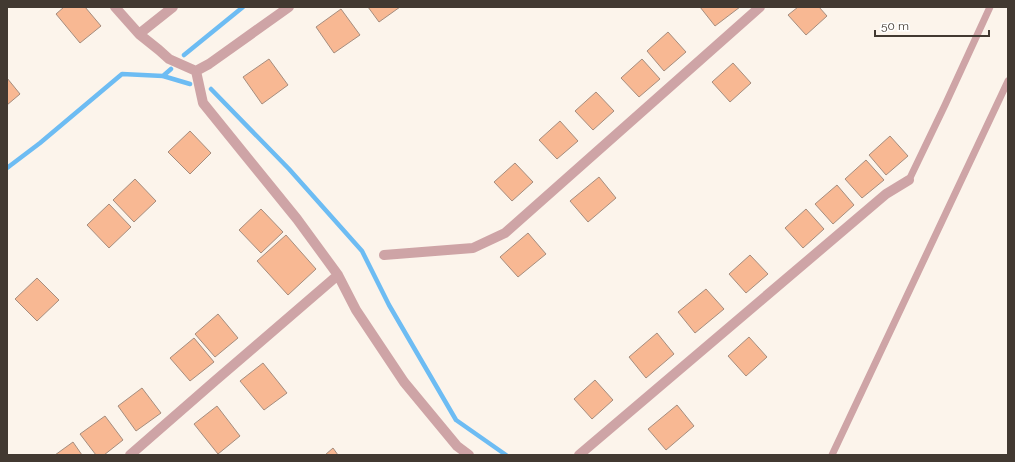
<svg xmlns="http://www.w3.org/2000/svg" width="1015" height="462" font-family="Raleway,sans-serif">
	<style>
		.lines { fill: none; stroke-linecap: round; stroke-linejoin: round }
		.stream { stroke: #6dbcf3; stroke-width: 4.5 }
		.building { fill: #f8b893; stroke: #a68d7e }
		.lane { stroke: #cea4a6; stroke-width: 7 }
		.street { stroke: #cea4a6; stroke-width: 10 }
	</style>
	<rect width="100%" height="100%" fill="#fcf4eb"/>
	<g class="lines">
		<path class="stream" d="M184 55 243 7
			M163 76 171 69
			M211 89 289 169 362 251 389 305 456 420 506 455
			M7 168 40 143 122 74 163 76 190 84"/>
	</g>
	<path class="building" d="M64 7H85L101 26 80 43 56 14Z
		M368 7H400L379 22Z
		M700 7H740L715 26Z
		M798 7H819L827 16 806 35 788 15Z
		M341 9 360 35 334 53 316 27Z
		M668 32 686 52 664 71 647 51Z
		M269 59 288 85 262 104 243 77Z
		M642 59 660 79 639 97 621 78Z
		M733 63 751 83 730 102 712 82Z
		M7 78 20 94 7 105Z
		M596 92 614 111 593 130 575 111Z
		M560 121 578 141 557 159 539 140Z
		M190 131 211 153 190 174 168 152Z
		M890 136 908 156 886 175 869 155Z
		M866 160 884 180 862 198 845 179Z
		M515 163 533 182 512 201 494 182Z
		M599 177 616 198 588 222 570 201Z
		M135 179 156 201 134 222 113 200Z
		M837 185 854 205 833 224 815 204Z
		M109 204 131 227 109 248 87 225Z
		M261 209 283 232 261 253 239 230Z
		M806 209 824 229 803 248 785 228Z
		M528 233 546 254 518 277 500 257Z
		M286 235 316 269 288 295 257 261Z
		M750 255 768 274 746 293 729 274Z
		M37 278 59 300 37 321 15 299Z
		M706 289 724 309 695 333 678 312Z
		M218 314 238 338 215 357 195 334Z
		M657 333 674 354 646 378 629 357Z
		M749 337 767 357 746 376 728 356Z
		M194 338 214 362 190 381 170 358Z
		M263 363 287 393 264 410 240 381Z
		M595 380 613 400 592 419 574 399Z
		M142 388 161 413 136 431 118 406Z
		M677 405 694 426 666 450 648 429Z
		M217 406 240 436 218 454 194 424Z
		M105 416 123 440 104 455H96L80 434Z
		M73 442 82 455H55Z
		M333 448 338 455H325Z"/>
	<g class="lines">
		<path class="lane" d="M909 180 945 105 990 7
			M832 455 1008 81"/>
		<path class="street" d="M115 7 139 34 159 50 169 59 196 71 209 64 289 7
			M139 34 173 7
			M196 71 203 103 241 150 297 219 338 275 356 310 404 382 457 446 469 455
			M384 255 473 248 505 233 760 7
			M130 455 216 380 338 275
			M579 455 886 194 909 180"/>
	</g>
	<rect width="1015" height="462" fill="none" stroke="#423931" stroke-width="16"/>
	<path d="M875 30v6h114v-6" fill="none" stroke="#423931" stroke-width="2"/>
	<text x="881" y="30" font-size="12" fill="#423931" stroke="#ffffff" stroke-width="3" paint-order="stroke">50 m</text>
</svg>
